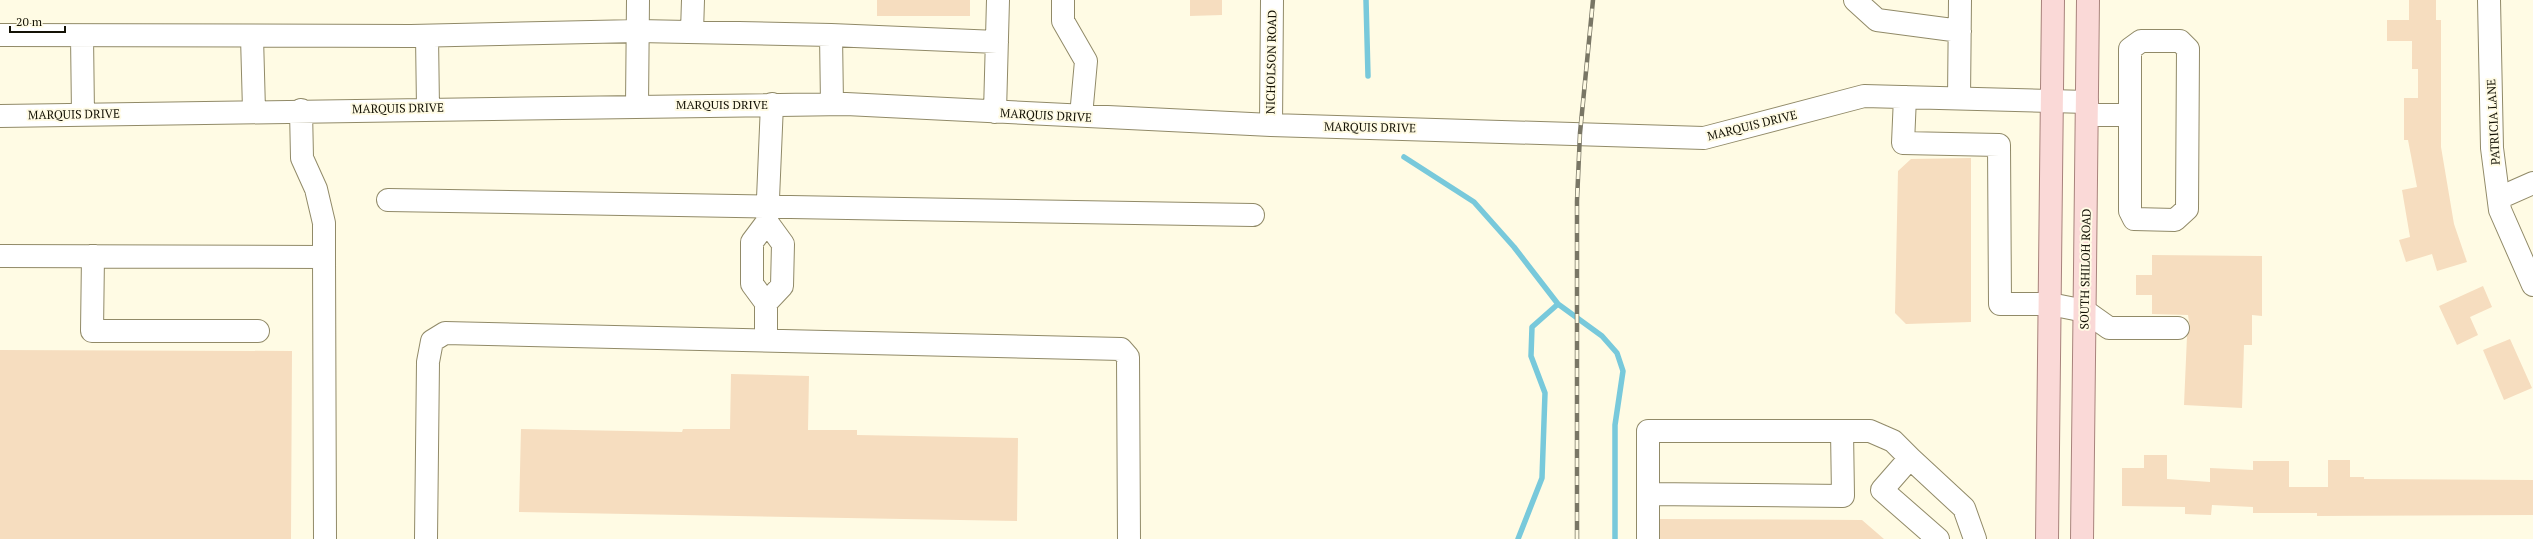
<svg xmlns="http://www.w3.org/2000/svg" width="2533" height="539" font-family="'PT Serif',serif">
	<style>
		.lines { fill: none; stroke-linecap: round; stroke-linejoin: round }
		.stream { stroke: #78c9db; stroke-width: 5.5 }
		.building { fill: #f6ddbf }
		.minor-casing { stroke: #918a68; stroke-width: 24 }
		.major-casing { stroke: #a8837c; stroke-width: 24 }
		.minor { stroke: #fff; stroke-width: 22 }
		.major { stroke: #fad9d7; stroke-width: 22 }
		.rail-casing { stroke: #797665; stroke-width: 4.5 }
		.rail { stroke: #fffbe4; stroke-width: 3; stroke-dasharray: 9; stroke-linecap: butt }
		.labels { text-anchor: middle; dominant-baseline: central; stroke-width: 4; stroke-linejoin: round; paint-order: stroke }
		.street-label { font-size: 12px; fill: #141205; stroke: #fffbe4 }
	</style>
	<rect width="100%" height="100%" fill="#fffbe4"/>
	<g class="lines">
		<path class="stream" d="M1366 0 1368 76
			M1404 157 1474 202 1514 247 1558 304 1602 336 1617 353 1623 371 1615 425V539
			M1518 539 1542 478 1545 393 1531 356 1532 327 1558 304"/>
	</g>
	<path class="building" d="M877 0H970V16H877Z
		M1190 0H1222V15L1190 16Z
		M2409 0H2436V20H2441V147L2454 224 2467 262 2437 271 2432 254 2406 262 2399 240 2410 237 2402 190 2417 187 2408 140H2404V98H2418V69H2412V41H2387V20H2409Z
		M1971 158V322L1906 324 1895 313 1898 171 1911 159Z
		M2152 255 2262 256V316L2252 315V345H2244L2242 408 2184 405 2187 336 2190 328 2188 315 2152 314V295H2136V275H2152Z
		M2483 286 2492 307 2470 317 2478 335 2457 345 2439 306Z
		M2510 339 2532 388 2504 400 2483 350Z
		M0 350 292 351 291 539H0Z
		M731 374 809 376 808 430H857V435L1018 438 1017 521 519 512 521 429 682 432 683 429H730Z
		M2144 455H2167V479L2210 482V468L2253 470V461H2289V487H2328V460H2350V477H2364V479L2533 480V515L2317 516V513H2253V507L2212 505 2211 515 2185 514V507L2122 506V468H2144Z
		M1660 519 1862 520 1884 539H1660Z"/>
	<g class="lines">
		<g class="minor-casing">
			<path id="minor" d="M1063 0V21L1086 61 1081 116
				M1855 0 1877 20 1960 31
				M2489 0 2492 148 2500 210 2533 285
				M692 32 693 0
				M0 35 411 36 638 31 831 35 832 104
				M831 35 997 42
				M82 36 83 114
				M427 36 428 108
				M252 37 254 110
				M1905 97 1903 143 1999 145 2000 304H2050L2085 311 2109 328H2178
				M1959 98 1960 0
				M637 105 638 0
				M301 110 302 158 316 189 324 223V257
				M995 112 998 0
				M2087 115H2130V211L2134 219 2175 220 2187 209 2188 49 2180 41H2141L2130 49V115
				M0 116 846 104 1271 125 1704 138 1864 96 2087 102
				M1271 125 1272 0
				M2499 198 2533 183
				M388 200 1253 215
				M0 256 324 257 325 539
				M93 256 92 331H258
				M766 303 782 286 783 244 767 222 772 104
				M766 340V303L752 284V242L767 222
				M1648 494 1843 496 1842 431
				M426 539 428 362 432 341 445 333 1121 349 1128 357 1129 539
				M1648 539V431H1870L1893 441 1910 458
				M1938 539 1882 490 1910 458 1964 508 1975 539"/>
		</g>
		<g class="major-casing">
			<path id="major" d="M2047 539 2053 0
				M2082 539 2088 0"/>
		</g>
		<use href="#minor" class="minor"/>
		<use href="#major" class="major"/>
		<g class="rail-casing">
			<path id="rail" d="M1577 539V201L1580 133 1593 0"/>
		</g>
		<use href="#rail" class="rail"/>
	</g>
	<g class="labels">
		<g class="street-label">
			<text transform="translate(1271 62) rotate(-89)">NICHOLSON ROAD</text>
			<text x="722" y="104">MARQUIS DRIVE</text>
			<text transform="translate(398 108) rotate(-1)">MARQUIS DRIVE</text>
			<text transform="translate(74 114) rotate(-1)">MARQUIS DRIVE</text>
			<text transform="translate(1046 115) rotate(3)">MARQUIS DRIVE</text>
			<text transform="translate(2493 122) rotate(-93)">PATRICIA LANE</text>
			<text transform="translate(1752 125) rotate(-14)">MARQUIS DRIVE</text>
			<text transform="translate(1370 127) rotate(1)">MARQUIS DRIVE</text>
			<text transform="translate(2085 269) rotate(-89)">SOUTH SHILOH ROAD</text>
		</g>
	</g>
	<path d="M10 26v6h55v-6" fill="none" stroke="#141205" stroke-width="2"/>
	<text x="16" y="26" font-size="12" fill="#141205" stroke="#fffbe4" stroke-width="3" paint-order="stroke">20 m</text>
</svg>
